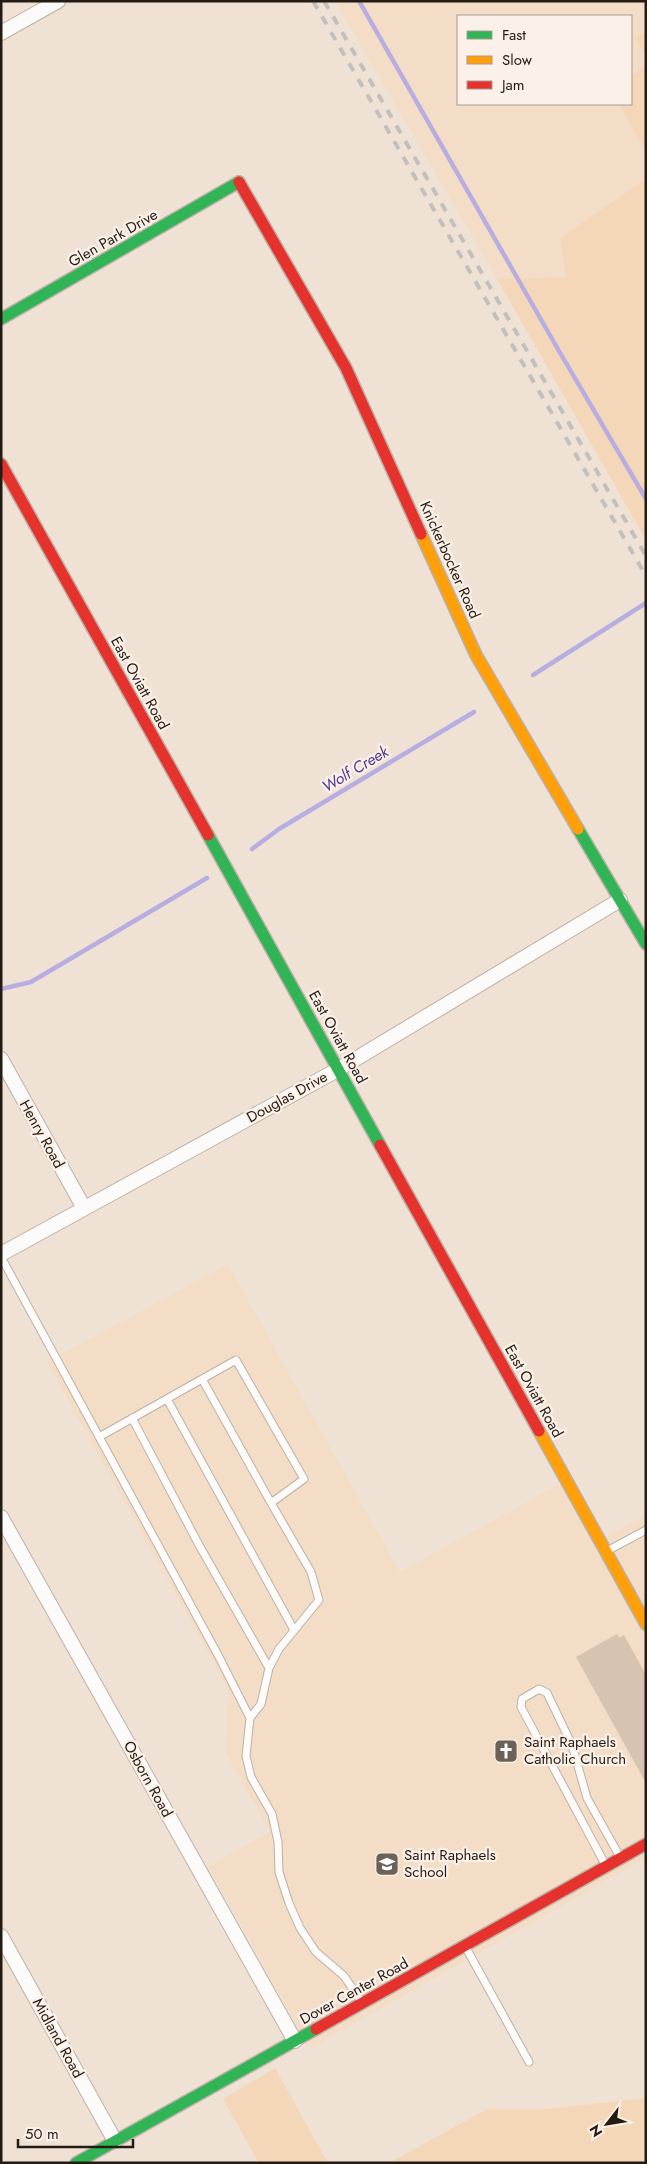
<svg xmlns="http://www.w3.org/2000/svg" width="647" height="2164" font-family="Jost,sans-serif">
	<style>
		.built { fill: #f3ddc7 }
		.green { fill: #f4d6b8 }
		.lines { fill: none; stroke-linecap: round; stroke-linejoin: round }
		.stream { stroke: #b8ade0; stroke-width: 4.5 }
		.building { fill: #d6c4b1 }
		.lane-casing { stroke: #bbb1a7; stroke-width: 9 }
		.street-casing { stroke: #bbb1a7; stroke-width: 16 }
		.fast-casing { stroke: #bbb1a7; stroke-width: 14 }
		.slow-casing { stroke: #bbb1a7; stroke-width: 14 }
		.jam-casing { stroke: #bbb1a7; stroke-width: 14 }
		.lane { stroke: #fdfbf9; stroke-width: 7 }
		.street { stroke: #fdfbf9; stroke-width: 14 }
		.fast { stroke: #30b455; stroke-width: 11 }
		.slow { stroke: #ff9f0a; stroke-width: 11 }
		.jam { stroke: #e5322d; stroke-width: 11 }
		.rail { stroke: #c3bfbc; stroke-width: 4; stroke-dasharray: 9 9; stroke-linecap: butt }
		.labels { text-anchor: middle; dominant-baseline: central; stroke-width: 4.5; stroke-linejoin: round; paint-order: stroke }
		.street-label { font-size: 15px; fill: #241b13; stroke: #fbf1e8 }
		.poi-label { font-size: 15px; fill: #241b13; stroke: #fbf1e8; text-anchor: start }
		.water-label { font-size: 16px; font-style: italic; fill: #4e3893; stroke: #fbf1e8 }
	</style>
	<rect width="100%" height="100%" fill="#efe2d5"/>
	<path class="built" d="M335 1H646V33L635 38 646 54V66L631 76V16H458V104H619L646 151V179L560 238 566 278 497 279Z
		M228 1264 400 1572 561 1483 594 1543 646 1515V1858L310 2049 208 1866 270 1832 225 1752 228 1689 47 1362Z"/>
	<path class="green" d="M646 33V54L634 38Z
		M646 66V151L619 104H631V76Z
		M646 179V540L497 279 566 277 560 238Z
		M275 2068 328 2163H259L223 2099Z
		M646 2098V2163H389L487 2109H546Z"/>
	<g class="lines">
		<path class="stream" d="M359 1 559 351 646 499
			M533 675 646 603
			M252 849 279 829 474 712
			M1 989 31 982 207 878"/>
	</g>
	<path class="building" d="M617 1634 619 1638 624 1635 646 1675V1783L576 1657Z"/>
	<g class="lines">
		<g class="lane-casing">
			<path id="lane" d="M1 1257 218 1655 250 1718 246 1756 251 1777 272 1814 278 1842 279 1872 289 1903 300 1928 316 1952 344 1976 361 2001
				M202 1379 271 1503
				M167 1399 294 1630
				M132 1418 199 1545 269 1668
				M99 1437 236 1360 304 1479 271 1503 311 1572 319 1600 279 1649 269 1668 261 1704 250 1718
				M607 1551 646 1530
				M606 1866 521 1707 522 1699 539 1689 547 1693 572 1745 587 1798 620 1857
				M465 1946 529 2062"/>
		</g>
		<g class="street-casing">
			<path id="street" d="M1 33 58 1
				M1 1059 84 1208
				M1 1254 339 1069 620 900
				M1 1517 295 2041
				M1 1936 115 2141"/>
		</g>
		<g class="fast-casing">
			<path id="fast" d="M1 319 239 182
				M578 829 646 944
				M208 835 380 1145
				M76 2163 316 2029"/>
		</g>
		<g class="slow-casing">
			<path id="slow" d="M421 534 476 655 578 829
				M539 1431 646 1624"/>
		</g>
		<g class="jam-casing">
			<path id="jam" d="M239 182 346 368 421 534
				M1 464 208 835
				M380 1145 539 1431
				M316 2029 646 1844"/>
		</g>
		<use href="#lane" class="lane"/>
		<use href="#street" class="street"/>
		<use href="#fast" class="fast"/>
		<use href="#slow" class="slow"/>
		<use href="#jam" class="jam"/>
		<path class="rail" d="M313 1 646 576
			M324 1 646 556"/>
	</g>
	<defs>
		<g id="church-square" transform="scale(1.25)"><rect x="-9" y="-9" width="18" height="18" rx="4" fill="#6b6157" stroke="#fbf1e8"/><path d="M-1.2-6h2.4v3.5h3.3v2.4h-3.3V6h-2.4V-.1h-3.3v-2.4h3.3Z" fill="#fff"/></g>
		<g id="school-square" transform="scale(1.25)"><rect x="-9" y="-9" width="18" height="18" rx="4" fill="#6b6157" stroke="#fbf1e8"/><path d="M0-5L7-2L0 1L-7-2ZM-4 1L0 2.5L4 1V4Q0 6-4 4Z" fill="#fff"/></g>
	</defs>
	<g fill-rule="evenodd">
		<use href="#church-square" x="506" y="1751"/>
		<use href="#school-square" x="387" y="1864"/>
	</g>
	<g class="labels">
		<g class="street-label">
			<text transform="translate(113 238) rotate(-30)">Glen Park Drive</text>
			<text transform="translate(450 560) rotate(66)">Knickerbocker Road</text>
			<text transform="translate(140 683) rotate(61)">East Oviatt Road</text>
			<text transform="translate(338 1037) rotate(61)">East Oviatt Road</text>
			<text transform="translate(287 1097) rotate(-29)">Douglas Drive</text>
			<text transform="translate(42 1134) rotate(61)">Henry Road</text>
			<text transform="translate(534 1391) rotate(61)">East Oviatt Road</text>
			<text transform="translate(148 1779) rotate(61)">Osborn Road</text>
			<text transform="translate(354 1991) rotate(-29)">Dover Center Road</text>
			<text transform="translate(58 2038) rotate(61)">Midland Road</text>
		</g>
		<g class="poi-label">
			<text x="524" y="1742">Saint Raphaels<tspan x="524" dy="17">Catholic Church</tspan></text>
			<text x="404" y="1855">Saint Raphaels<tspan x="404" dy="17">School</tspan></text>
		</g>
		<g class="water-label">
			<text transform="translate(355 769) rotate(-31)">Wolf Creek</text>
		</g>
	</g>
	<rect width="647" height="2164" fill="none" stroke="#241b13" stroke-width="5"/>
	<rect x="457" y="15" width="175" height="90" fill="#fbf1e8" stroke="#a59b93"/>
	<rect x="467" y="31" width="25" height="8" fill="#30b455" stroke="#a59b93"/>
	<text x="502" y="40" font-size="15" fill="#241b13">Fast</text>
	<rect x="467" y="56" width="25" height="8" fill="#ff9f0a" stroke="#a59b93"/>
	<text x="502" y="65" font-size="15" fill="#241b13">Slow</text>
	<rect x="467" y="81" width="25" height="8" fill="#e5322d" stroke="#a59b93"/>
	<text x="502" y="90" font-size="15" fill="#241b13">Jam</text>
	<g transform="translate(607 2124) rotate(239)" stroke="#fbf1e8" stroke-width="4" paint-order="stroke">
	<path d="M0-4L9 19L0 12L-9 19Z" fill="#241b13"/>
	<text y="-8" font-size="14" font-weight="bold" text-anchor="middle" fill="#241b13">N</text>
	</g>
	<path d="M18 2139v8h115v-8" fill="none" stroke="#241b13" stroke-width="2.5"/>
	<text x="25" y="2139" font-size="15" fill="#241b13" stroke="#fbf1e8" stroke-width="4" paint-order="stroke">50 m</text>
</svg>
